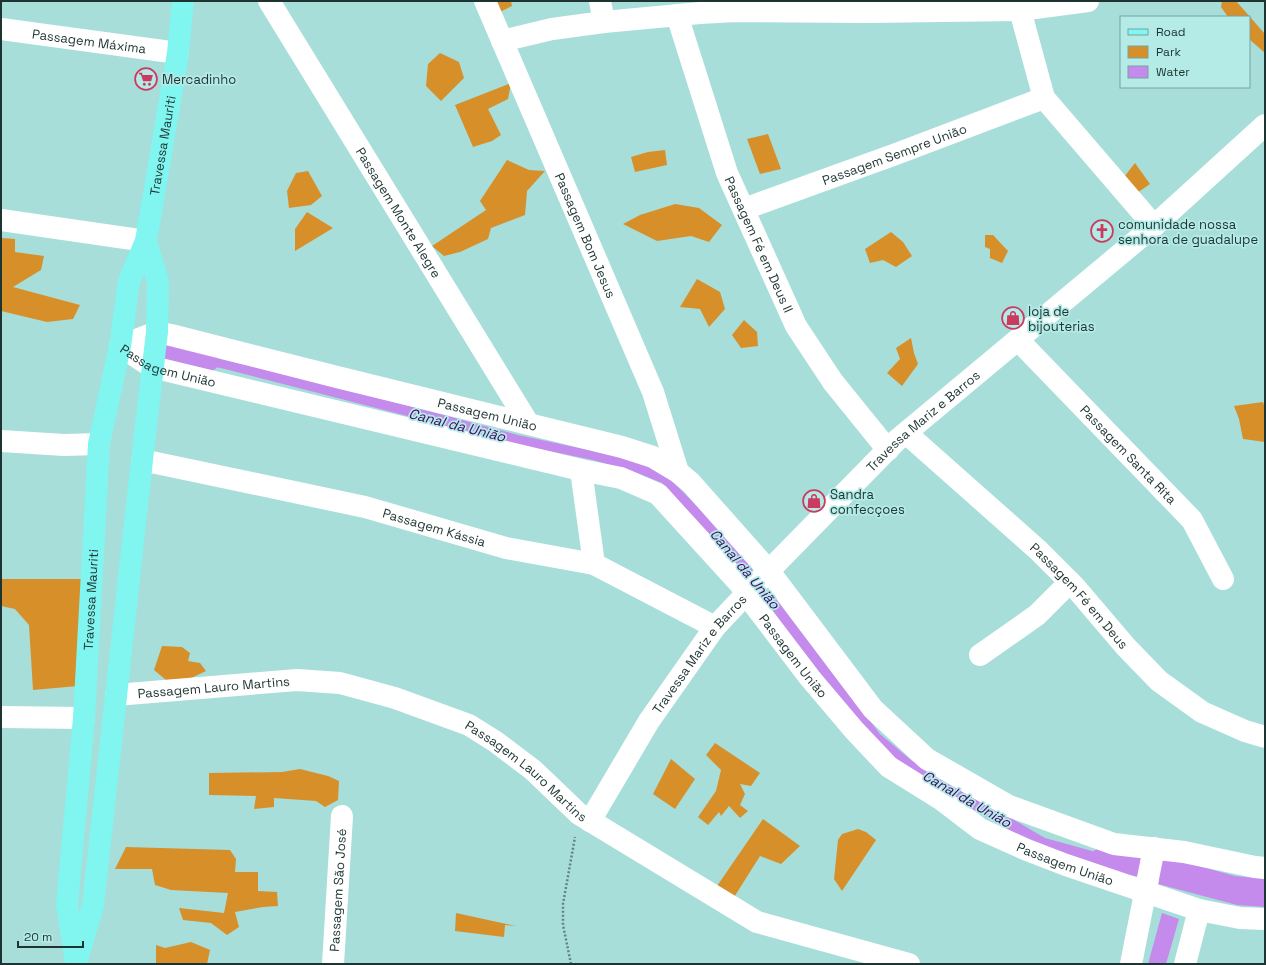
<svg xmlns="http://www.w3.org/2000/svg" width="1266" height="965" font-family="'Space Grotesk',sans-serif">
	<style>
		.green { fill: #d78f29 }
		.water { fill: #c48bed }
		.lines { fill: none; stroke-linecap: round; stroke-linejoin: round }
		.canal { stroke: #c48bed; stroke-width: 23 }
		.path { stroke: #608683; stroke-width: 2.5; stroke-dasharray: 2 2; stroke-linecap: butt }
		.minor { stroke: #fff; stroke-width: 22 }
		.major { stroke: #81f5f0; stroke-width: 22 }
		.labels { text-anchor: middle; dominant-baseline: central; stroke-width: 3.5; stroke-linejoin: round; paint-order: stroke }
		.street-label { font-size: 13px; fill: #1e3432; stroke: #b4ebe7 }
		.poi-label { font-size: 13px; fill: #1e3432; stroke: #b4ebe7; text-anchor: start }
		.water-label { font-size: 14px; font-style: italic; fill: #420560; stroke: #b4ebe7 }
	</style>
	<rect width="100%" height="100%" fill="#a7deda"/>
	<path class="green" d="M492 1H511L512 6 496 14Z
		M1222 1H1236L1265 34V53L1249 39V17H1228L1221 7Z
		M440 53 459 62 464 78 441 101 426 86 428 64Z
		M511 83 508 99 488 109 501 135 492 141 473 147 455 105Z
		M768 134 781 169 760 174 747 139Z
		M665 150 667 165 635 172 631 157 648 152Z
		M507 160 529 170 545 171 527 191 525 215 491 228 488 239 460 252 444 256 432 246 486 210 480 201Z
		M1135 163 1150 184 1137 193 1124 177Z
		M308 171 322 196 311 205 289 208 287 191 296 173Z
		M675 204 699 208 722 225 709 242 691 236 657 241 623 224 640 215Z
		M307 212 333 228 295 251V229Z
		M891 232 903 242 912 256 896 267 883 260 870 263 865 249Z
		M985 235H993L1008 251 1002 263 990 258V249L985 247Z
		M1 238 15 239V252L44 256 41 270 13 287 80 305 73 319 47 322 1 311Z
		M697 279 720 292 725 309 709 327 700 309 680 307Z
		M744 320 757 332 758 346 741 348 732 335Z
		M911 338 914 353 918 364 902 386 887 373 900 359 896 348Z
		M1263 402 1265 408V442L1243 439 1239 419 1234 406Z
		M1 579H86L78 686 33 690 29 625 15 609 1 606Z
		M162 646 182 647 190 653 188 661 200 663 206 671 189 679 166 680 154 670Z
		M715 743 760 773 751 786 740 784 745 794 740 805 748 811 740 818 729 806 721 816 719 812 708 825 698 817 716 791 721 770 706 755Z
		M671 759 695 779 675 809 653 794Z
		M300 769 328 776 339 781 338 800 325 807 316 801 274 798V807L254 809 256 796 209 795V773L282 772Z
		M763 819 800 846 781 864 760 856 731 902 715 889Z
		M858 829 866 832 876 840 842 891 834 879 838 840 842 834Z
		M126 847 230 850 236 859 235 872H258V891L277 892 278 906 263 907 235 912 239 927 227 935 211 923 183 920 179 908 224 913 228 893 171 890 155 885 152 869H115Z
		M456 913 516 926 505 925 504 937 455 931Z
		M191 942 210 950 207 964H156V945L165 948Z"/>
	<path class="water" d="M179 349 338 387 518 435 631 459 666 475 714 523 753 569 747 577 662 483 632 471 593 460 524 446 225 369 177 359Z
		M771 589 880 734 911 760 1045 838 1125 860 1138 853 1130 877 1123 868 1069 859 1039 847 960 802 879 747 760 598Z
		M1167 857 1235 876 1265 879V907L1237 905 1158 884Z
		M1162 913 1179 919 1166 964H1148Z"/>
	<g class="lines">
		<path class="canal" d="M163 349 208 360
			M1102 859 1193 874"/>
		<path class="path" d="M571 964 563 925V904L575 837"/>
		<g class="minor">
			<path id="s1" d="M269 1 528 423"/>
			<path id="s2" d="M485 1 653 392 678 472"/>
			<path d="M600 1 604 22"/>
			<path d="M1020 10 1044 98 1154 226"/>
			<path id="s3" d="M677 15 727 173 796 326 833 382 888 450"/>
			<path id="s4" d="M1 29 178 53"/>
			<path d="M502 41 552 29 604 22 700 13 735 11 867 12 1020 10 1088 1"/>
			<path id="s5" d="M744 209 896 154 1044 98"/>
			<path d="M1 220 146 241"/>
			<path id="s6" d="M1018 340 1192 520 1223 579"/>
			<path id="s7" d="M120 346 152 367 581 470 621 478 658 494 741 585 746 594 810 678 854 730 889 767 942 800 980 829 1027 850 1066 865 1199 910 1240 918 1265 919"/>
			<path id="s8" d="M120 346 157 332 175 336 341 378 622 447 653 457 678 472 691 483 769 571 873 709 927 759 1009 806 1114 844 1184 852 1255 867 1265 868"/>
			<path id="s9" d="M906 433 1038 550 1074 586 1126 647 1159 681 1202 712 1245 731 1265 737"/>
			<path d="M1 441 64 445 99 444"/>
			<path id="s10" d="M142 460 365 507 506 548 594 564 715 627"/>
			<path d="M581 470 594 564"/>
			<path d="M980 655 1037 615 1070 582"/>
			<path id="s11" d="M116 695 297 680 340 683 395 698 469 725 496 742 533 770 579 814 757 922 909 964"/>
			<path d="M1 717 84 718"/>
			<path id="s12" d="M590 821 649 721 715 627 746 594 896 441 1154 226 1265 125"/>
			<path id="s13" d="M333 964 342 816"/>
			<path d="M1131 964 1154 848"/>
			<path d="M1185 964 1199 910"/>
		</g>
		<g class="major">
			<path d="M78 957 93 905 142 460 157 332 158 282 146 241"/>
			<path id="s14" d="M76 962 67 904 84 718 99 444 120 346 129 281 146 241 178 53 183 1"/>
		</g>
	</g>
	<defs>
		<g id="supermarket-ring" transform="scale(1.15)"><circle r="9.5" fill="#b4ebe7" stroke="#cb3b60" stroke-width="1.5"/><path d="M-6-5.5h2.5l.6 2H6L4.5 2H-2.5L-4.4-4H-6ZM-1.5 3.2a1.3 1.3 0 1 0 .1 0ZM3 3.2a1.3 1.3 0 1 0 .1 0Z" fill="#cb3b60"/></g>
		<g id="church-ring" transform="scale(1.15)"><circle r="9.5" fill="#b4ebe7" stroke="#cb3b60" stroke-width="1.5"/><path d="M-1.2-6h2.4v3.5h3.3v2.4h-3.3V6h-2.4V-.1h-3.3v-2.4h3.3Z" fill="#cb3b60"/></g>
		<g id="shop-ring" transform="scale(1.15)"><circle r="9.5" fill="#b4ebe7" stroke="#cb3b60" stroke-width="1.5"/><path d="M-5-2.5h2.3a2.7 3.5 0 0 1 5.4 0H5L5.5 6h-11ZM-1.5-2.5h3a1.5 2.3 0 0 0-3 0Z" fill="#cb3b60"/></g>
	</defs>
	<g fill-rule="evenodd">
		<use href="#supermarket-ring" x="146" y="79"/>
		<use href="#church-ring" x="1102" y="231"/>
		<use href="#shop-ring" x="1013" y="318"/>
		<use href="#shop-ring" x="814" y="501"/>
	</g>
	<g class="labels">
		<g class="street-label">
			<text stroke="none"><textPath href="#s4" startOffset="89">Passagem Máxima</textPath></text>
			<text stroke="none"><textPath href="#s14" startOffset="826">Travessa Mauriti</textPath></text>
			<text stroke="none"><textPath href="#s5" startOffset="160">Passagem Sempre União</textPath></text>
			<text stroke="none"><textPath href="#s1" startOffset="248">Passagem Monte Alegre</textPath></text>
			<text stroke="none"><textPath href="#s2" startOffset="255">Passagem Bom Jesus</textPath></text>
			<text stroke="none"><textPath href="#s3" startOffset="244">Passagem Fé em Deus II</textPath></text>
			<text stroke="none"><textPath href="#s7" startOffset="53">Passagem União</textPath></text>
			<text stroke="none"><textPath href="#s8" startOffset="380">Passagem União</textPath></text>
			<text stroke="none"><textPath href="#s12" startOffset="524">Travessa Mariz e Barros</textPath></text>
			<text stroke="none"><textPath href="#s6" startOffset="159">Passagem Santa Rita</textPath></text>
			<text stroke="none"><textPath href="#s10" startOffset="300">Passagem Kássia</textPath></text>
			<text stroke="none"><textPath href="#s9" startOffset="238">Passagem Fé em Deus</textPath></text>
			<text stroke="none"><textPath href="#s14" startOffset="364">Travessa Mauriti</textPath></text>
			<text stroke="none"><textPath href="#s12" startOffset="200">Travessa Mariz e Barros</textPath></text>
			<text stroke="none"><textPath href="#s7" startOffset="772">Passagem União</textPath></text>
			<text stroke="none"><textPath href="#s11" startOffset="98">Passagem Lauro Martins</textPath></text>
			<text stroke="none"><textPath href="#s11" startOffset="434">Passagem Lauro Martins</textPath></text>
			<text stroke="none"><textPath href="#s7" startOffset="1121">Passagem União</textPath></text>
			<text stroke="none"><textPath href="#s13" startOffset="74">Passagem São José</textPath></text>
		</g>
		<g class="poi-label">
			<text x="162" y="79">Mercadinho</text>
			<text x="1118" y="224">comunidade nossa<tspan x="1118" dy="15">senhora de guadalupe</tspan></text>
			<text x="1028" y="311">loja de<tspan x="1028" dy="15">bijouterias</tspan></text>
			<text x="830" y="494">Sandra<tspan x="830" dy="15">confecçoes</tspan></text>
		</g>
		<g class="water-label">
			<text transform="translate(457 425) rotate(14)">Canal da União</text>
			<text transform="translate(745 569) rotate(50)">Canal da União</text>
			<text transform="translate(967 799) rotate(30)">Canal da União</text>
		</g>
	</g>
	<rect width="1266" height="965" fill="none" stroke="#1e3432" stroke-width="4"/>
	<rect x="1120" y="16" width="130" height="72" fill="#b4ebe7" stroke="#78a29f"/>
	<rect x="1128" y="29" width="20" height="6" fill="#81f5f0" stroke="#78a29f"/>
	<text x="1156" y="36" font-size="12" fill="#1e3432">Road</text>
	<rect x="1128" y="46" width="20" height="12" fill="#d78f29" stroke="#78a29f"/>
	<text x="1156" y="56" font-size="12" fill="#1e3432">Park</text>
	<rect x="1128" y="66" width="20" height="12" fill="#c48bed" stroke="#78a29f"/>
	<text x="1156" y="76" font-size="12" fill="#1e3432">Water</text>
	<path d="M18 941v6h65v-6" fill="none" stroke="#1e3432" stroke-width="2"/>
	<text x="24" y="941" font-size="12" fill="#1e3432" stroke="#b4ebe7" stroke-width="3" paint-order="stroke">20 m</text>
</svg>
